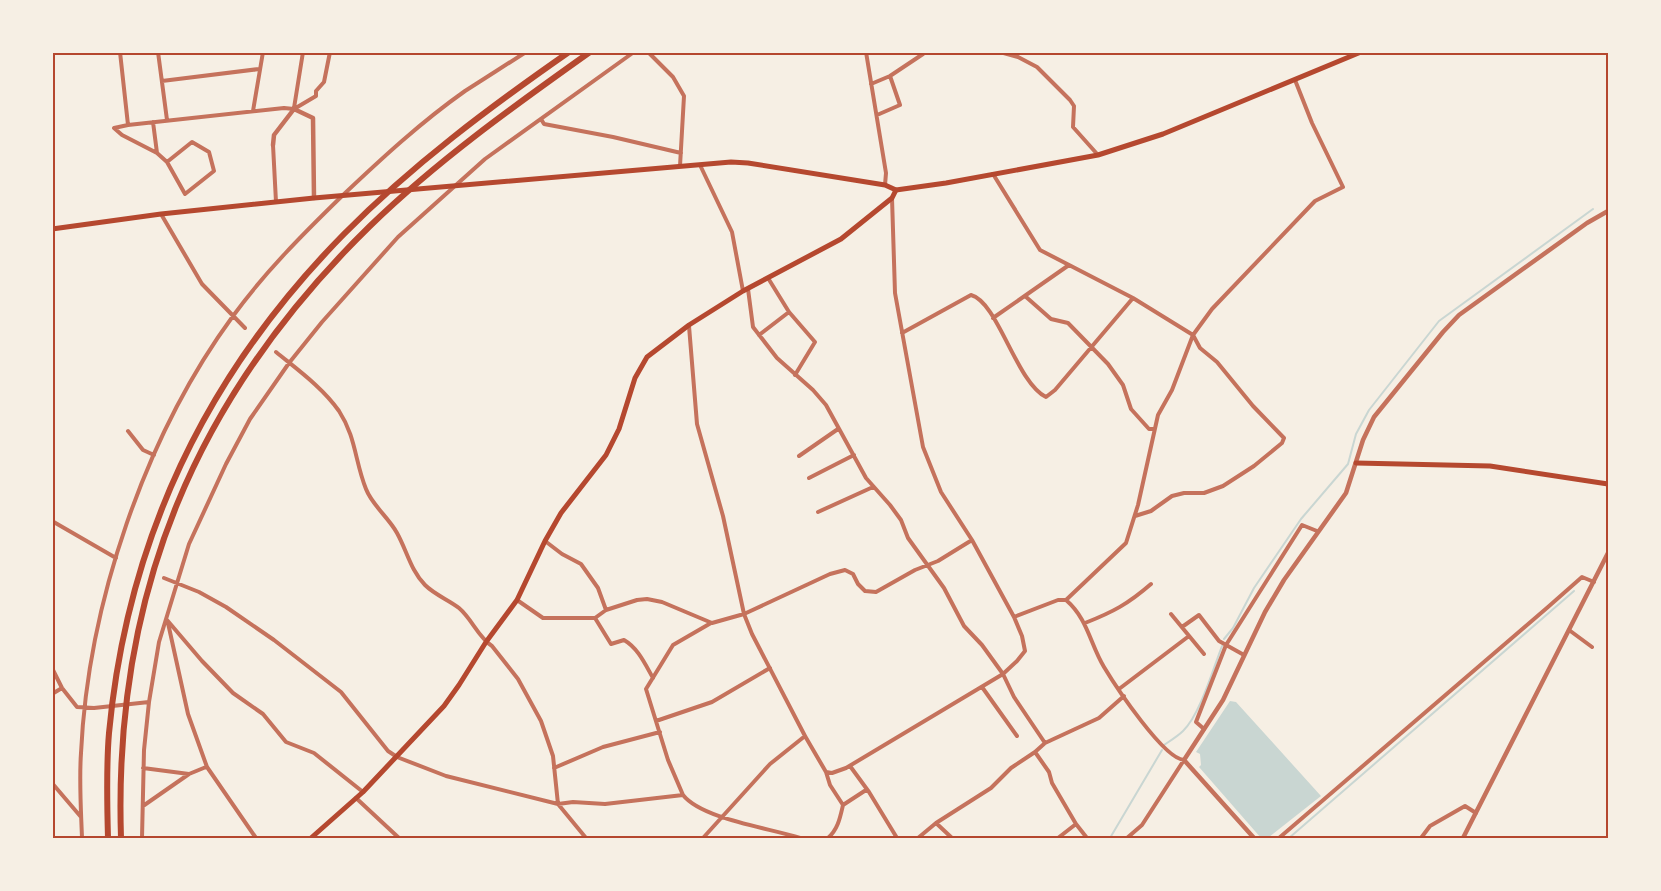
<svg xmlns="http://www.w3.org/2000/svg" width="1661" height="891" font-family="'Noto Sans',sans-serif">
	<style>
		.water { fill: #c9d6d2 }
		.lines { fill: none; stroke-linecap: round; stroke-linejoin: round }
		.stream { stroke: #c9d6d2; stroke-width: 2 }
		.minor { stroke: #c5725c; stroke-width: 4 }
		.tertiary { stroke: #c5725c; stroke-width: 4.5 }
		.secondary { stroke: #b5482f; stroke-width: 5 }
		.primary { stroke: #b5482f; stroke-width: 5 }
		.motorway { stroke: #b5482f; stroke-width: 6 }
		.neatline { fill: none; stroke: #b5482f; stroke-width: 2 }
	</style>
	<rect width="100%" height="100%" fill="#f6efe4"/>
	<path class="water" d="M1230 701 1236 702 1321 796 1269 837 1261 838 1199 767 1201 765 1200 754 1196 752Z"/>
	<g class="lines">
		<path class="stream" d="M1224 639 1233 628 1254 588 1301 519 1348 464 1356 434 1369 410 1439 321 1593 209
			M1164 745C1170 741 1178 736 1183 731 1200 715 1213 669 1222 646
			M1110 838 1162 750
			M1289 838 1574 591"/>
		<path class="minor" d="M120 52 128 125
			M158 52 167 120
			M648 52 673 77 684 96 680 166
			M866 52 886 173 885 185
			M1000 52 1018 57 1037 67 1070 100 1074 106 1073 127 1098 155
			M162 81 259 69
			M871 84 890 76 923 54
			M294 108 303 52
			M253 111 263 52
			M877 115 900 105 890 76
			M541 119 544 124 613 137 681 153
			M153 122 157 153
			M273 145 276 202
			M167 162 192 142 209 152 214 171 185 194 167 162 157 153 122 135 114 128 128 125 284 108 294 109 316 96V91L324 82 330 52
			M700 165 732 232 743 291
			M993 174 1040 250 1133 298 1193 335 1200 348 1217 362 1253 406 1284 438 1282 443 1254 466 1223 486 1204 493H1184L1172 496 1151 511 1135 516
			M161 214 202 284 245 328
			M768 278 789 312 815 342 795 375
			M748 289 753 327 777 358 813 390 826 405 866 478 890 505 901 520 908 538 944 588 964 626 982 645 1003 674 1014 697 1045 743
			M1025 296 1051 319 1068 323 1108 364 1123 385 1131 409 1149 429H1154
			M993 318 1069 265
			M689 326 697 424 723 516 744 614 752 634 805 736
			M902 333 971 295C998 302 1016 382 1046 397L1055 390 1133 298
			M759 335 789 312
			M276 352C298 370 323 388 339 411 356 437 355 462 366 489 372 505 389 518 397 533 407 551 411 571 425 585 435 595 449 600 459 608 472 619 478 637 492 646L518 679 541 721 553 756 558 804 586 838
			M128 431 143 450 154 455
			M799 456 838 429
			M809 478 854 455
			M818 512 873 487
			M52 521 116 558
			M545 541 562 554 581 564 598 588 606 610
			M164 578 199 592 226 607 274 640 341 692 388 751 397 757 446 776 558 804 573 802 605 804 683 795C702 819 769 828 800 838
			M517 600 543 618H595L606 610 637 600 647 599 662 602 712 623 744 614 830 574 845 570 853 574 858 584 865 591 876 592 915 570 938 561 972 540
			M1066 600C1088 619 1090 644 1104 667 1116 687 1164 759 1184 760L1142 825 1127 838
			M1171 614 1204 654
			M1014 617 1058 600H1066L1126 543 1138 505 1158 415 1172 390 1193 335 1212 309 1315 201 1343 187 1312 123 1295 80
			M595 618 611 644 624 640C638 648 645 664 653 678
			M167 620 202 661 233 693 263 714 286 742 314 753 363 792
			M168 623 188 714 207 767 256 838
			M1085 623C1113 612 1128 604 1151 584
			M1182 627 1199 615 1219 641 1244 655
			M1569 630 1592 647
			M52 668 62 688 77 707 94 708 149 702
			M982 687 1017 736
			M1119 689 1189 636
			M52 694 62 688
			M656 721 712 702 770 668
			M1204 729 1196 722 1226 645 1302 525 1317 531
			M850 766 869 792 897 838
			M143 768 189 774 206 767
			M554 768 603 747 660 732
			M826 772 830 785 843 805C840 818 838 829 828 838
			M52 783 81 817
			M683 795 668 760 646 689 673 645 711 623
			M356 798 399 838
			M843 805 866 790
			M143 806 189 774
			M936 823 952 838
			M82 838C81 810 79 781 81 753 88 604 145 436 233 316 265 272 303 234 342 196 381 159 421 122 465 91 485 78 506 65 526 52
			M142 838 144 750 149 702 159 642 189 544 226 464 250 419 289 363 322 322 398 237 485 159 634 52
			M703 838 770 764 805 736 826 772 832 773 846 768 1003 674 1017 661 1025 651 1022 636 1014 617 972 540 941 492 923 447 895 293 892 198
			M918 838 936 823 991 788 1011 768 1035 752
			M1058 838 1076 824
			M1087 838 1076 824 1052 783 1049 772 1035 752 1045 743 1099 718 1124 696
			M1279 838 1548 607 1582 577 1594 582
			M1421 838 1430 826 1465 806 1476 813"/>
		<path class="tertiary" d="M273 145 274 135 294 109 313 118 314 198
			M1254 838 1184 760 1223 700 1265 612 1284 580 1346 493 1363 440 1374 417 1443 332 1459 315 1587 223 1608 211
			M1463 838 1608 553"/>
		<path class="secondary" d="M311 838 363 792 444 706 459 685 486 642 517 600 545 541 561 513 606 455 619 429 635 378 647 357 689 325 743 291 841 239 892 198 896 190"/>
		<path class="primary" d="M52 229 161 214 314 198 731 162 748 163 885 185 896 190 946 183 1098 155 1163 134 1361 52
			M1356 463 1490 466 1608 484"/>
		<path class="motorway" d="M108 838C107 803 106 768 109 733 127 539 208 372 344 234 412 165 490 107 569 52
			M121 838C113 594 195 397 370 226 437 161 514 106 590 52"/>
	</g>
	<rect width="1661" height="891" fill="none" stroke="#f6efe4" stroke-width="108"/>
	<rect x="54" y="54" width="1553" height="783" class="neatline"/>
</svg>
